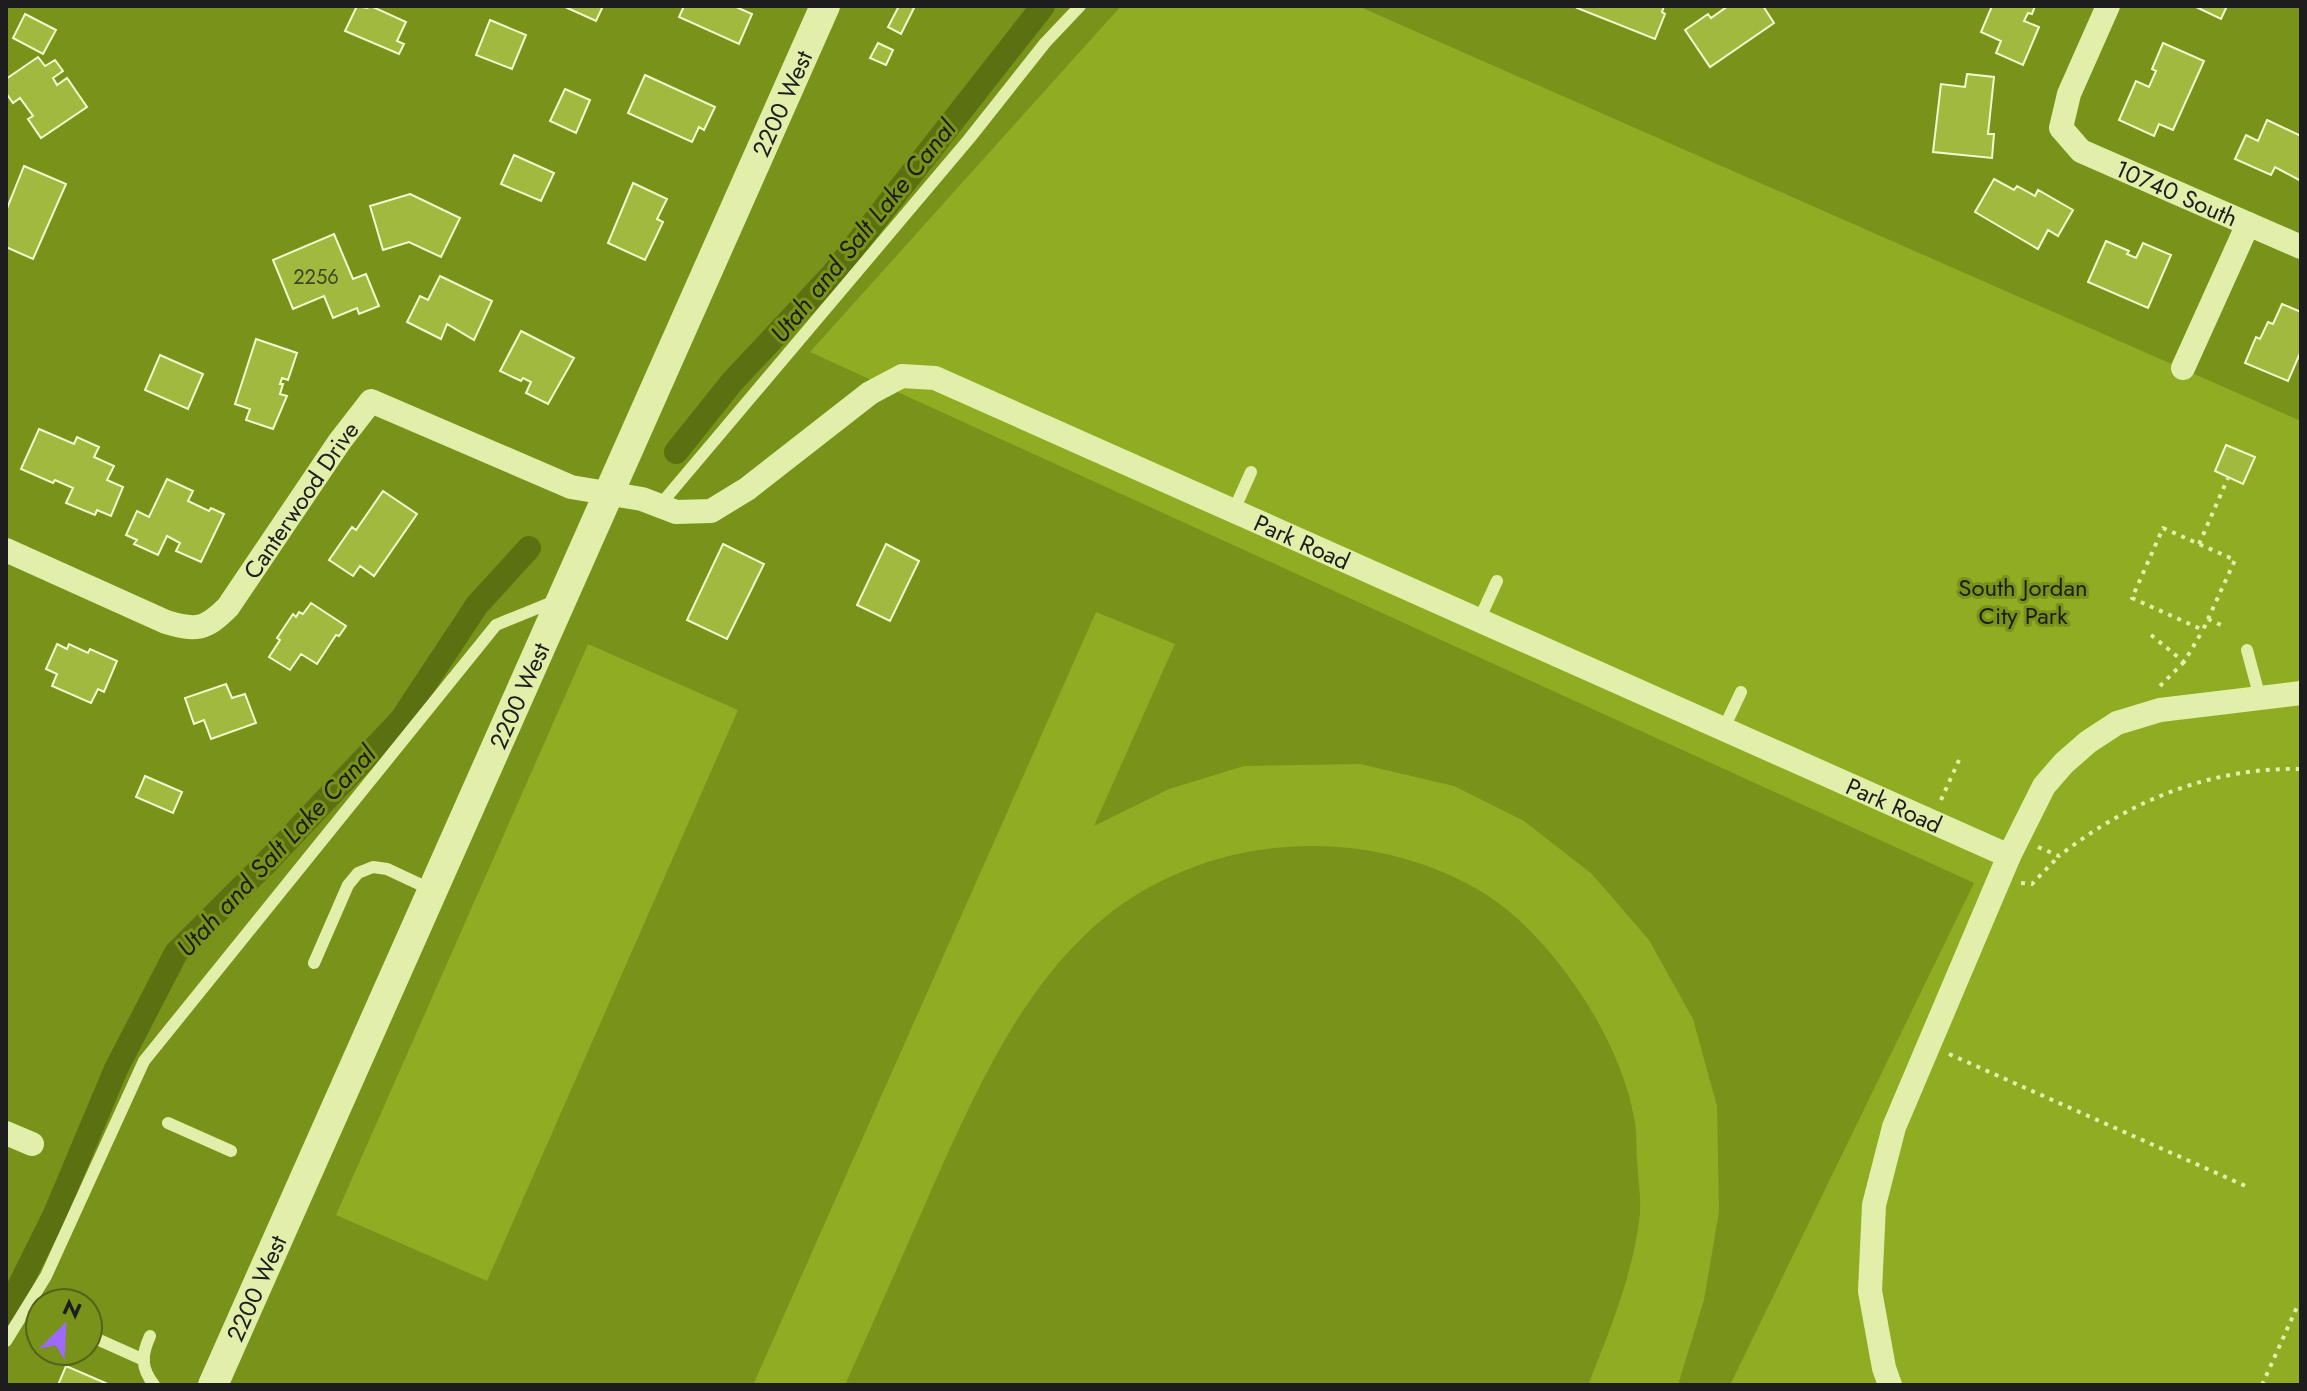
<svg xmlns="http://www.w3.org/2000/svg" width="2307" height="1391" font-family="Jost,sans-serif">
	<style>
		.green { fill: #90ac22 }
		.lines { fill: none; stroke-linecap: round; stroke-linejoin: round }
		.canal { stroke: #5b7011; stroke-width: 24 }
		.building { fill: #a0b93e; stroke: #f2fbd0; stroke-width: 2 }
		.path { stroke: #e1efaa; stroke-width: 4; stroke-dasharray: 4 6; stroke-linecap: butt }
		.service { stroke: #e1efaa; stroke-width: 12 }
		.minor { stroke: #e1efaa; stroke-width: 24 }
		.tertiary { stroke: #e1efaa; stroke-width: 30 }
		.labels { text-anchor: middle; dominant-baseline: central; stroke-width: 6; stroke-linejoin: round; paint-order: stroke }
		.number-label { font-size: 20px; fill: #3e4425 }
		.street-label { font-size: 24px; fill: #1d1d1d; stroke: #78921a }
		.park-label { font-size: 24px; fill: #1c1d1b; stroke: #78921a }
		.water-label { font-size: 26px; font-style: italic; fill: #1c1c19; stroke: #78921a }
	</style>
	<rect width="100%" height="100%" fill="#78921a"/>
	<path class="green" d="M1121 6H1358L2301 421V1385H1730L1974 883 810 352Z
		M1096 612 1175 644 1094 826 1169 789 1244 766 1360 764 1454 786 1524 821 1592 874 1649 940 1693 1019 1717 1106 1719 1212 1704 1300 1678 1385H1588C1610 1330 1634 1272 1640 1213 1641 1196 1638 1177 1637 1160 1636 1148 1637 1135 1635 1123 1629 1083 1609 1039 1588 1005 1562 964 1528 922 1487 895 1362 817 1189 833 1084 936 1013 1004 970 1104 930 1193 902 1257 874 1321 845 1385H753Z
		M588 644 738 710 487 1281 336 1215Z"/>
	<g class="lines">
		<path class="canal" d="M676 452 732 382 833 274 1043 6
			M6 1313 55 1214 116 1069 176 953 265 864 401 720 477 605 529 548"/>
	</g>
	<path class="building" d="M357 6 367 8 371 6 406 22 397 41 404 44 399 54 345 31Z
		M563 6H603L596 21Z
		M684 6H734L752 14 739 44 679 17Z
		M899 6H915L901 34 888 27Z
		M1578 6H1664L1662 12 1665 14 1655 39 1577 8Z
		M1728 6H1763L1774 23 1710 67 1685 30 1708 14 1711 18Z
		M1992 6H2035L2032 14 2028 13 2024 21 2039 27 2023 65 1996 53 2001 41 1981 32Z
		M2194 6H2227L2221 19Z
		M25 14 56 30 43 54 13 38Z
		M490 20 526 35 512 69 476 55Z
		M878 43 893 50 886 65 870 58Z
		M2163 43 2204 61 2173 130 2159 124 2154 136 2119 120 2136 81 2149 87 2156 71 2152 69Z
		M38 57 45 66 55 60 63 71 53 78 57 85 67 78 87 107 41 138 28 119 33 116 20 98 13 103 6 93V79Z
		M1967 74 1994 77 1988 134H1994L1992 158 1933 152 1941 84 1965 87Z
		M645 75 715 107 704 130 699 127 692 142 628 113Z
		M565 89 590 100 576 133 550 121Z
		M2267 120 2301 136V181L2275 167 2271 175 2235 159 2246 135 2258 141Z
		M514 155 554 173 541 201 501 184Z
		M24 166 66 184 33 259 6 247V211Z
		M1994 179 2014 190 2017 186 2035 196 2038 190 2073 210 2058 236 2048 230 2038 249 1975 212Z
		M633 183 667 199 657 219 663 222 645 260 608 243Z
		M410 194 460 218 441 257 409 242 383 250 370 206Z
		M334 234 353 279 366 274 379 306 359 314 357 308 333 318 324 296 293 309 273 260Z
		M2106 241 2129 251 2127 254 2136 258 2143 243 2171 255 2148 308 2088 282Z
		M440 276 492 301 474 340 447 324 441 339 407 322 420 296 428 300Z
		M2282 304 2301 312V351L2288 381 2245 363 2256 337 2260 339 2268 322 2273 324Z
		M521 331 574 358 548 404 526 393 531 382 523 378 521 381 500 371Z
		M256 339 297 353 288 380 282 378 280 384H283L280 394 287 396 273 429 246 420 250 409 235 404Z
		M160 355 203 374 188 409 145 390Z
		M39 429 74 444 77 437 99 447 94 457 114 466 107 480 123 487 111 516 97 510 95 515 66 503 73 488 55 480 53 483 21 469Z
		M2226 445 2255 457 2243 484 2215 471Z
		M167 479 193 491 188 501 209 511 211 508 224 514 201 562 176 551 180 543 167 536 158 555 134 544 137 540 126 535 137 511 149 517Z
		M383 491 417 514 374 576 360 566 353 576 329 560 352 527 356 530Z
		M723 544 764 564 727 639 687 620Z
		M886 544 919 561 890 621 857 605Z
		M311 603 346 626 339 636 336 635 317 664 301 654 290 670 269 657 280 640 277 638 293 614 296 617 299 612 303 614Z
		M57 644 67 649 69 644 88 653 90 649 117 661 104 692 98 689 91 703 52 686 57 674 46 669Z
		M226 684 232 698 245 694 256 723 211 739 204 720 194 724 185 698Z
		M145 776 182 792 173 813 136 797Z
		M66 1366 110 1385H58Z"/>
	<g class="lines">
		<path class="path" d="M2163 528 2235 560 2203 630 2132 598Z
			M2199 544 2228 478
			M2208 619 2223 626
			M2151 635 2184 662 2203 630
			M2160 686 2184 662
			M1941 800 1959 760
			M2038 847 2059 856C2129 801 2211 767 2301 769
			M2021 883 2032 884 2059 856
			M1949 1054 2250 1188
			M2262 1385 2297 1307"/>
		<path class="service" d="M660 505 969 139 1045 43 1080 6
			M1234 510 1251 472
			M1479 620 1497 581
			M2247 650 2260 698
			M1723 730 1741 692
			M314 963 348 885 358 873 373 867 387 869 432 890
			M168 1123 231 1151
			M88 1335 144 1360
			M150 1336C141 1356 141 1368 154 1385
			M6 1341 46 1276 144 1061 496 625 555 601"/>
		<g class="minor">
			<path id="s1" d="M2108 6 2069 94 2061 128 2081 151 2301 247"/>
			<path d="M2183 368 2248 224"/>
			<path id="s2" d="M6 550 166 622C196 631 205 630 228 607L340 441 371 401 571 487 642 499 676 512 711 511 747 489 870 393 902 376 935 378 2009 856"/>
			<path d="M6 1133 32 1144"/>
			<path d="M1890 1385 1884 1368 1870 1291 1874 1205 1894 1127 2009 856 2044 786 2064 763 2088 742 2117 723 2160 710 2301 693"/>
		</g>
		<path class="tertiary" id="s3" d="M213 1385 825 6"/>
	</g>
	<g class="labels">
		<g class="number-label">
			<text x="316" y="277">2256</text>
		</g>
		<g class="street-label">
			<text stroke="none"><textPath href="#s3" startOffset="1402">2200 West</textPath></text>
			<text stroke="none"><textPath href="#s1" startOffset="266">10740 South</textPath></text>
			<text stroke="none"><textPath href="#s2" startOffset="374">Canterwood Drive</textPath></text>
			<text stroke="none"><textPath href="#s2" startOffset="1526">Park Road</textPath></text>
			<text stroke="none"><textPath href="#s3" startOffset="754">2200 West</textPath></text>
			<text stroke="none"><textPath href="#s2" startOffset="2174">Park Road</textPath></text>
			<text stroke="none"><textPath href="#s3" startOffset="106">2200 West</textPath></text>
		</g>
		<g class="park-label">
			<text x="2023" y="587">South Jordan<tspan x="2023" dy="28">City Park</tspan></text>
		</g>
		<g class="water-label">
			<text transform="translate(863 231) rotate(-51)">Utah and Salt Lake Canal</text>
			<text transform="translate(276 851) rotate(-47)">Utah and Salt Lake Canal</text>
		</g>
	</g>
	<rect width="2307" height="1391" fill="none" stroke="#1d1d1d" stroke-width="16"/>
	<g transform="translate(64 1327) rotate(24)"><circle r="38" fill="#78921a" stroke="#54631b" stroke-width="2"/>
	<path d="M0-6L14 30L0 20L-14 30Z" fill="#9f68ff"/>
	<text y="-12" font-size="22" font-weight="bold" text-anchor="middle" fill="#1d1d1d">N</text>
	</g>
</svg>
